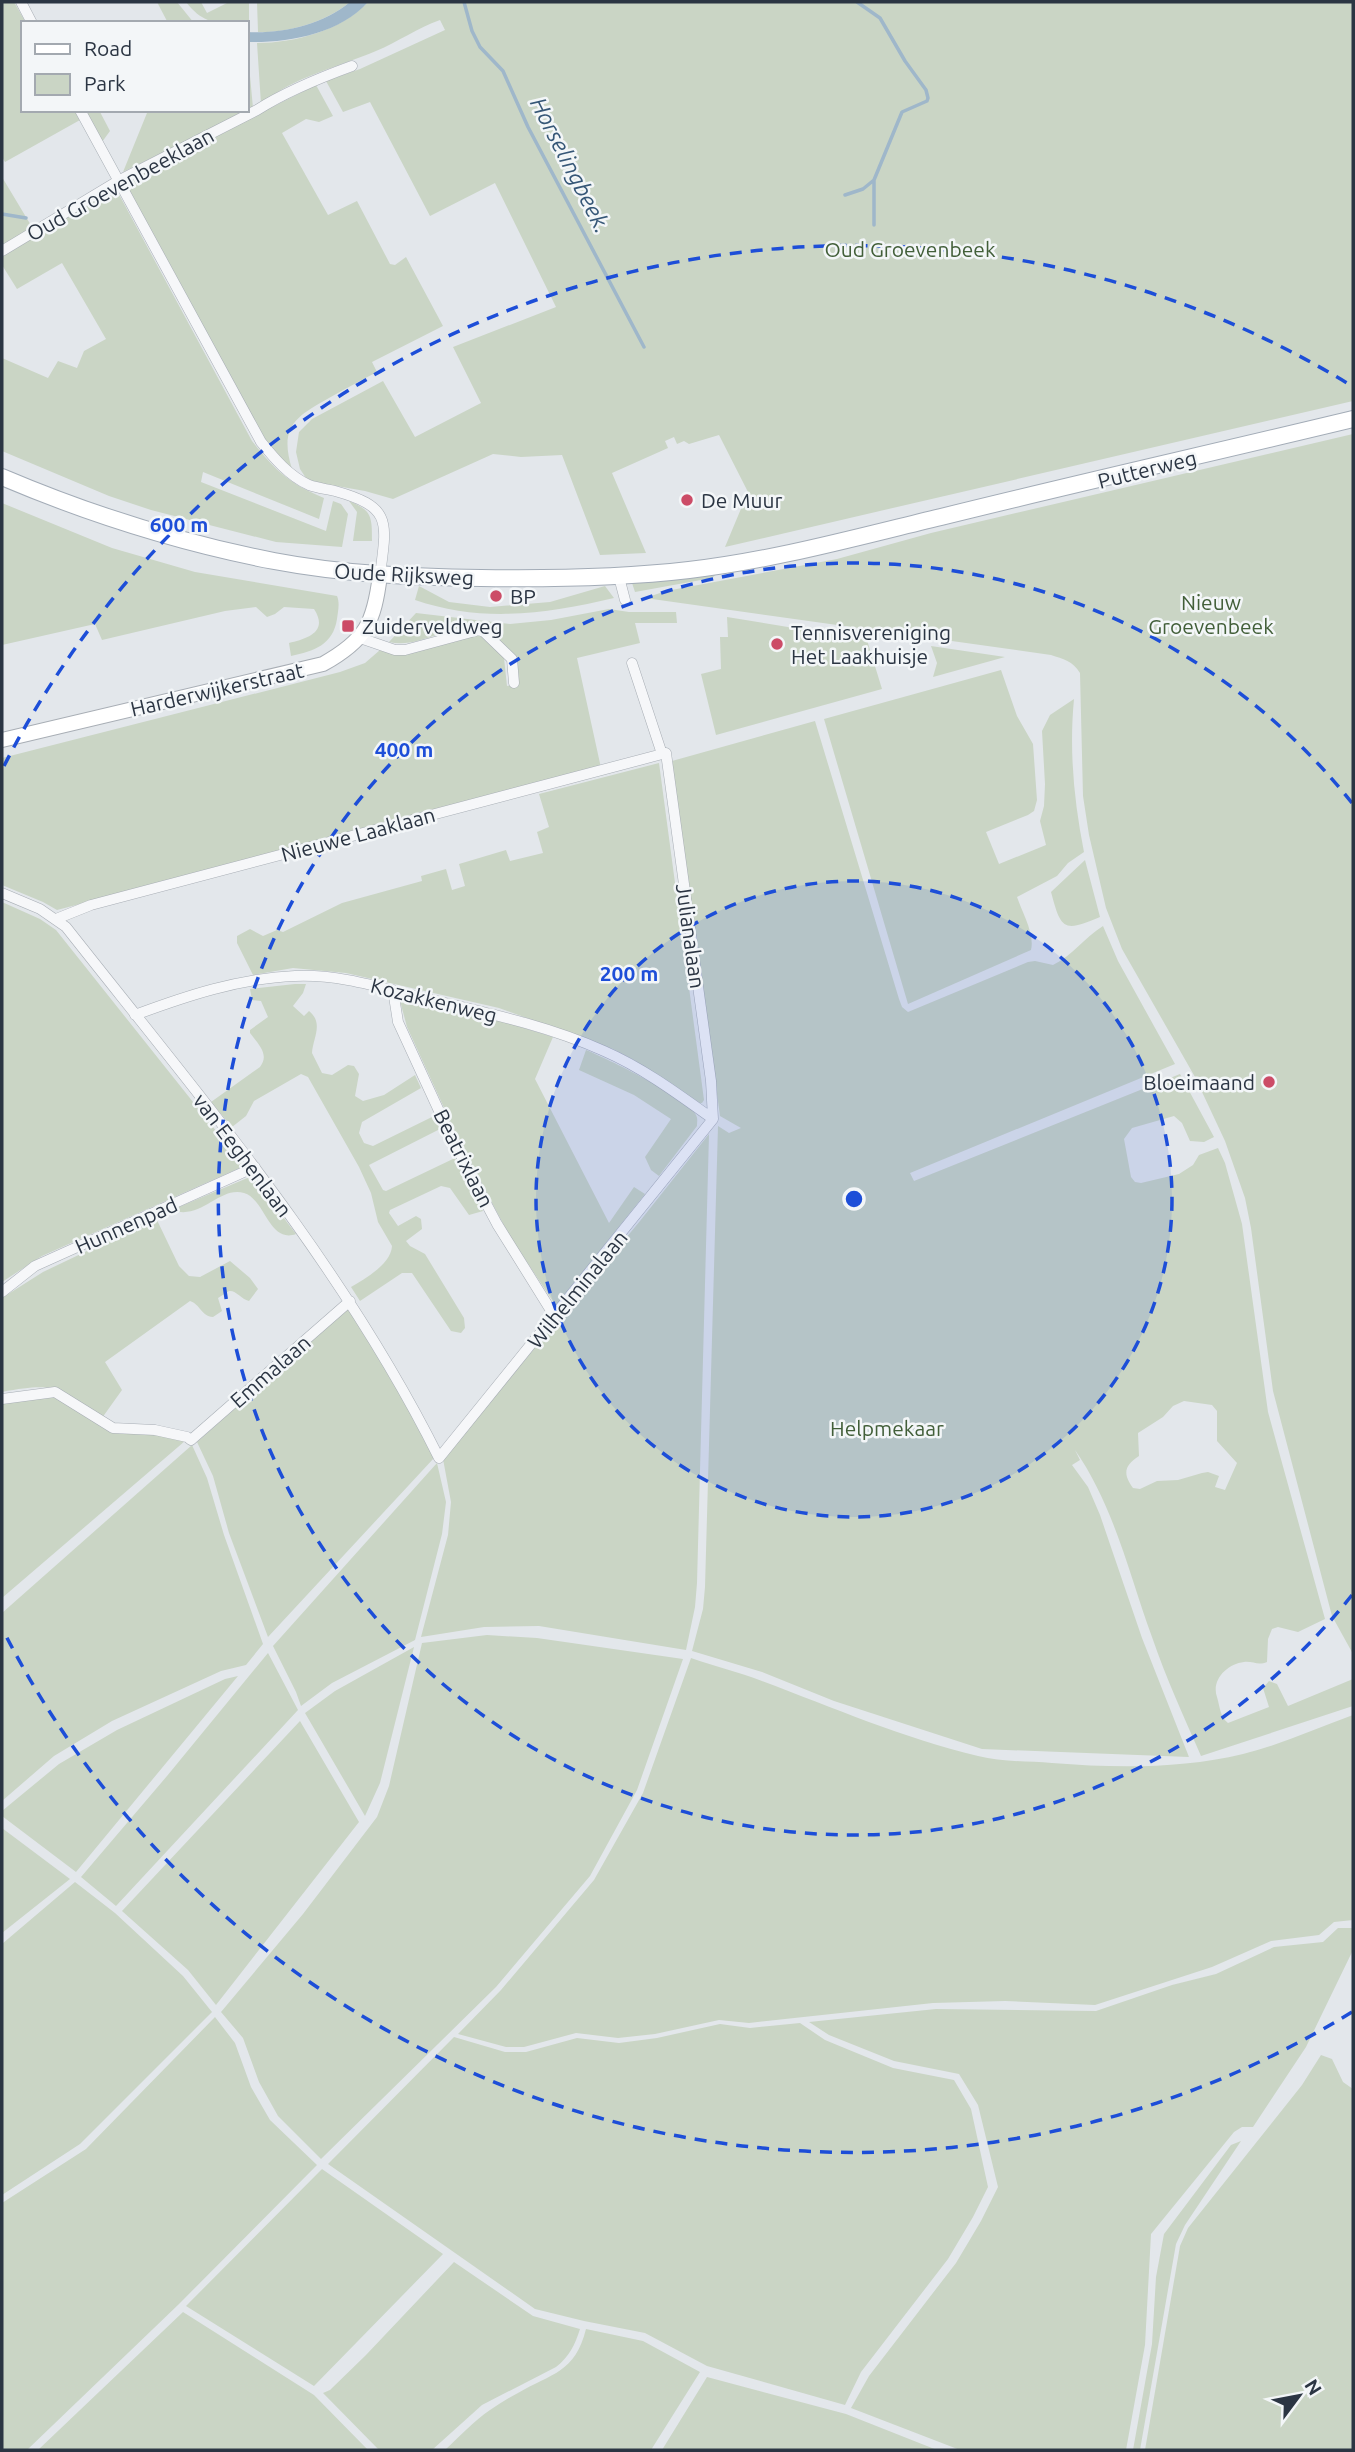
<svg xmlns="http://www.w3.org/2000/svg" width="1355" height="2452" font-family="Ubuntu,sans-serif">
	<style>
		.green { fill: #cad5c5; fill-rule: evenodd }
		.water { fill: #9fb7ca }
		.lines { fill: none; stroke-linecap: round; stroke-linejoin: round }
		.stream { stroke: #9fb7ca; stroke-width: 3.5 }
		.minor-casing { stroke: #a8aeb5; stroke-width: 11 }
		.secondary-casing { stroke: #a8aeb5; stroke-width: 16 }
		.primary-casing { stroke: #a3acb7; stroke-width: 18 }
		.minor { stroke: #f6f7f9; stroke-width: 10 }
		.secondary { stroke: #fff; stroke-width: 14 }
		.primary { stroke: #fff; stroke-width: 16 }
		.ring { fill: none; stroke: #1d4ed8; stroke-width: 3.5; stroke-dasharray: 12 9 }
		.poi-dot { fill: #cc4c67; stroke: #f3f6f8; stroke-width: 2.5 }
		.labels { text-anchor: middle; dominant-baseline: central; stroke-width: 5; stroke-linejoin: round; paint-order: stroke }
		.street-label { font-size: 21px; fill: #2b3543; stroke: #f3f6f8 }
		.park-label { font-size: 21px; fill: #425f39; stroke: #f3f6f8 }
		.poi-label { font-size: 21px; fill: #2b3543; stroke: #f3f6f8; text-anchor: start }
		.water-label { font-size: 23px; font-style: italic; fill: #365777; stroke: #f3f6f8 }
		.centre { fill: #1d4ed8; stroke: #f3f6f8; stroke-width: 3.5 }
		.ring-label { font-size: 21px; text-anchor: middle; font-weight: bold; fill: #1d4ed8; stroke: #f3f6f8; stroke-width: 5; stroke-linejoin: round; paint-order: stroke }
	</style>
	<rect width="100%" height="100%" fill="#e3e7eb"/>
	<path class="green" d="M2 2H14L26 23H23V110H75L80 120 5 162 2 157Z
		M157 2H177L194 23H168Z
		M186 2H201L207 13 229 2H249V33L247 32V23C218 23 205 26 186 2Z
		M257 2H350C326 22 288 33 258 32Z
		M368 2H1353V401L725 547 748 492 719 435 689 444 684 441 677 444 674 437 665 441 668 448 612 473 646 553 600 555 562 455 521 457 493 454 393 499 365 491 308 481 300 469 296 452 299 432 312 419 383 381 415 437 481 403 453 347 556 307 495 183 430 216 370 102 343 112 326 81 360 69 445 30 440 20C417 28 398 42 376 51 338 67 293 77 261 104L257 43C295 43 342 30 368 2Z
		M247 76H250L253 108 123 172 147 113 152 110H247Z
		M316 85 333 116 319 122 306 119 282 133 328 215 357 201 390 264 395 265 406 257 443 326 372 362 377 372C361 380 345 389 329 398 295 417 279 427 292 469L275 455 260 436 124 182Z
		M85 110H99L110 131 102 142Z
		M2 177 32 227 2 246Z
		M115 187 252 441C275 470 288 483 324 498L319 519 203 472 201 482 326 531 333 501 341 504 348 514 342 547 276 542 151 510 109 496 2 451V358L48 378 58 361 77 368 84 351 106 339 62 263 17 289 2 265V257Z
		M1353 434V1654L1332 1616 1273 1391 1251 1228 1245 1198 1225 1141 1195 1077 1122 949 1106 908 1089 835 1083 796 1080 673C1073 661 1063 659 1051 655L645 598 666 591 837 559 931 533Z
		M349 501C372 510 372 517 372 541H353L357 512Z
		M2 503 112 548 195 572 337 596C340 603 338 611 337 619 333 645 314 651 291 656L289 643C307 639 329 632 314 609L284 607 275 614 267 617 256 607 225 611 102 640 95 624 2 645Z
		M719 572 712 578 635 592 632 583Z
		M419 586 449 602 490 607 550 602 605 586 614 598C547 614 482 623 415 600Z
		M609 609 629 612H676L677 623H635L640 643 577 658 601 768 57 910 43 902 2 885V758L340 672 365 663 380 650 405 655 475 634 483 636 504 658 507 686 516 684 513 659 476 626C446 625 419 649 389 642L416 613 510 624 551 620Z
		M727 617 867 640 882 689 716 735 701 674 721 669 720 637H728Z
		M931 646 1005 657 933 677 937 663Z
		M1001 670 1017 716 1033 744 1037 800 1034 811 1028 815 986 832 999 864 1046 845 1040 821 1044 806 1045 784 1042 731 1050 715 1074 699C1069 751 1074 801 1084 852L1068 863 1057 876 1017 897C1022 912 1035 934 1031 950L908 1004 824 719Z
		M815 721 899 999 902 1007 908 1012 1028 962 1035 961 1053 965C1073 955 1084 938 1103 926L1118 961 1175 1064 910 1173 914 1181 1180 1074 1214 1137 1204 1142 1190 1141 1182 1123 1174 1116 1132 1128 1124 1139 1131 1177 1135 1182 1141 1183 1179 1174 1193 1165 1199 1155 1218 1148 1225 1163 1242 1224 1268 1412 1325 1619 1298 1632 1278 1627 1272 1629 1268 1639 1267 1662C1258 1666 1253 1661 1244 1662 1227 1664 1211 1680 1217 1697 1220 1707 1220 1717 1228 1723L1269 1707 1263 1688 1269 1681 1277 1684 1288 1706 1353 1679V1706L1201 1756C1184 1717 1166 1678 1152 1637 1129 1574 1114 1506 1075 1450L1080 1460 1072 1465 1088 1487 1100 1515 1142 1638 1189 1757 982 1749 834 1701 762 1672 692 1651 703 1609 705 1587 718 1126 729 1133 741 1128 720 1116 672 761ZM1184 1401 1212 1405 1217 1411V1441L1237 1463 1225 1490 1215 1487 1219 1476 1208 1472 1202 1473 1178 1480 1157 1481 1140 1489 1133 1488C1122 1473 1125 1465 1139 1456L1138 1433 1163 1417 1173 1406Z
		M659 763 704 1100 702 1103H698L634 1060 613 1049 499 1008 346 973 293 968 253 975 237 943V936L250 929 263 936 277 930 283 932 342 903 422 881 421 876 446 869 452 890 465 886 459 864 506 850 510 861 543 853 537 832 549 827 539 794Z
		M1085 860 1100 917C1063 933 1061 929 1051 892Z
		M2 902 40 919 56 930 244 1166 42 1256 2 1282Z
		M295 984H306L303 993 293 1006 304 1016 309 1011C324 1023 313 1038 312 1053L322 1073 332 1075 348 1065 354 1066 359 1074 355 1096 363 1101 384 1095 415 1075 421 1088 362 1122 359 1133 364 1143 373 1146 434 1116 440 1129 369 1165 383 1190 386 1191 455 1158 483 1211 469 1215 450 1188 441 1186 390 1210 389 1213 398 1226 416 1216 421 1219 422 1229 406 1241 410 1246 425 1254 464 1318 465 1328 461 1333 451 1331 412 1273H402L360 1301 351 1287C366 1278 391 1264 392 1246L378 1222 371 1193 359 1167 308 1077 301 1074 254 1101 246 1116 232 1127 211 1102 260 1067C270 1054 258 1044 250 1033V1030L268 1017 261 1001 252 1000 250 989Z
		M399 997 511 1024 553 1037 535 1079 609 1223 634 1187 645 1194 556 1306 509 1235 457 1136 407 1027Z
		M586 1050C606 1058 688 1098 696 1115 698 1119 697 1121 697 1126L659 1176 651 1170 645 1157 671 1119 634 1095 579 1070Z
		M709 1134 697 1583 695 1607 686 1650 539 1626 484 1627 421 1637 448 1535 451 1502 443 1459 640 1221Z
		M252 1176 296 1234C269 1244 265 1199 244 1193 219 1186 201 1221 172 1210Z
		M156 1218 179 1266 189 1276 200 1277 230 1261 250 1278 258 1289 249 1301C241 1299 236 1290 229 1291L218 1298 222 1311 213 1317C201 1316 200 1304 190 1301L105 1362 122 1390 102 1418C59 1387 56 1382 2 1392V1298L43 1272Z
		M349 1306 409 1406 434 1458 268 1637 229 1533 213 1476 197 1442Z
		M30 1397H54L111 1431 156 1434 185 1441 2 1598V1403Z
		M192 1445 207 1478 224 1535 263 1644 246 1665 221 1671 112 1721 54 1756 2 1801V1613Z
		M437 1463 446 1502 442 1534 415 1640 332 1683 301 1706 296 1692 273 1646Z
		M487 1635 537 1638 683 1659 637 1790 590 1876 496 1987 321 2159 278 2116 259 2082 243 2038 221 2012 303 1914 377 1817 389 1786 422 1643Z
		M414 1647 380 1783 365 1816 305 1713 335 1691Z
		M268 1653 298 1710 116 1906 81 1877 167 1776Z
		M691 1658C714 1666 739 1672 762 1681 834 1708 903 1738 978 1756 1001 1762 1028 1761 1052 1763 1116 1768 1180 1769 1243 1754 1280 1745 1317 1728 1353 1715V1920L1334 1922 1319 1935 1271 1941 1212 1967 1095 2005 1005 2001 933 2003 749 2023 719 2020 655 2034 618 2038 576 2033 524 2047H506L458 2034 501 1990 594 1880 643 1793Z
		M238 1676 76 1872 2 1816V1811L59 1764 117 1730 225 1679Z
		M300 1721 359 1822 216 2005 188 1970 122 1911Z
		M2 1828 70 1879 2 1933Z
		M75 1882 115 1913 183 1976 212 2012 80 2144 2 2195V1944Z
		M1338 1928H1353V1950L1306 2047 1253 2127H1242L1234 2132 1151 2234 1145 2345 1126 2450H960L851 2408 869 2376 956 2263 981 2221 998 2187 978 2105 959 2074 894 2061 829 2035 809 2022 936 2009 1096 2011 1172 1985 1216 1974 1274 1947 1323 1942Z
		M215 2017 235 2043 251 2087 270 2120 317 2165 179 2304 27 2450H2V2203L86 2149Z
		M800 2023 825 2040 893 2068 954 2080 971 2109 988 2187 973 2217 948 2259 861 2372 845 2405 707 2366 645 2333 584 2321 535 2309 328 2164 454 2037 505 2052H526L577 2038 619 2043 657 2038 720 2024 750 2028Z
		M1321 2055 1332 2059 1343 2082 1353 2089V2450H1145L1180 2246 1188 2228 1302 2085Z
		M1241 2141 1185 2225 1176 2244 1140 2450H1133L1152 2344 1156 2277 1164 2234 1231 2145Z
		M322 2169 443 2254 314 2386 186 2306Z
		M454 2262 533 2316 580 2329C575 2345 569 2357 556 2367L482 2405 432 2450H379L323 2393 330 2390 366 2355Z
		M183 2312 314 2395 368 2450H38Z
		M586 2329 643 2341 700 2372 651 2450H445C459 2437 474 2421 490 2410 499 2404 508 2398 518 2393 552 2373 575 2373 586 2329Z
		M707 2377 846 2414 937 2450H662Z"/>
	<path class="water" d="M350 2H368C339 34 289 43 247 42V32C281 34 323 25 350 2Z"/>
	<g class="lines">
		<path class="stream" d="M464 2 472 31 480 47 503 71 528 127 644 347
			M857 2 880 18 905 61 926 90 928 98 927 101 902 112 874 180V225
			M845 195 863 189 874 180
			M2 214 26 218"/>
		<g class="minor-casing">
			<path id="minor" d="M21 2 32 23
				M80 110 261 442C274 458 289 476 309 485 317 488 327 489 335 491 392 507 387 521 380 575
				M2 251 118 181 257 110C287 91 319 78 352 66
				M619 577 625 600
				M360 638 395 650H405L479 630 484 632 512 659 514 683
				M632 663 662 754
				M2 893 40 909 66 927C200 1097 342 1263 439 1458L713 1119
				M56 919 91 905 666 753 711 1081 713 1119
				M393 990 398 1022 451 1137 497 1224 555 1317
				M135 1015C186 996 240 978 295 976 338 974 379 987 420 997 483 1012 546 1025 604 1051 643 1068 678 1094 713 1119
				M2 1292 35 1266 255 1167
				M2 1399 55 1392 113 1428 155 1430 187 1437 191 1440 350 1301"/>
		</g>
		<g class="secondary-casing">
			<path id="secondary" d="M2 740 323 664C366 640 374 623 380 575"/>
		</g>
		<g class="primary-casing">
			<path id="primary" d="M2 477C89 514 181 543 274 561 342 574 412 577 481 578 551 579 620 578 689 570 775 560 857 537 941 517 1078 483 1216 452 1353 419"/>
		</g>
		<use href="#minor" class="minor"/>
		<use href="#secondary" class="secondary"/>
		<use href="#primary" class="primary"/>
	</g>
	<circle cx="854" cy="1199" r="318" fill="#1d4ed8" fill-opacity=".12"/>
	<g class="ring">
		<circle cx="854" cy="1199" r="318"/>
		<path d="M1352 1595A636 636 0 1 1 1352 803"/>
		<path d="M1352 2012A954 954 0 0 1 4 1632M4 766A954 954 0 0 1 1352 386"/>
	</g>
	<g class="poi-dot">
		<circle cx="687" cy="500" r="7"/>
		<circle cx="496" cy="596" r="7"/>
		<rect x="341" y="619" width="14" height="14" rx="3.5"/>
		<circle cx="777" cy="644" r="7"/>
		<circle cx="1269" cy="1082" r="7"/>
	</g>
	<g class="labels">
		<g class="street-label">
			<text transform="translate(120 184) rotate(-29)">Oud Groevenbeeklaan</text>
			<text transform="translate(1147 469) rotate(-14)">Putterweg</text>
			<text transform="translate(404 574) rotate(3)">Oude Rijksweg</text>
			<text transform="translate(217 689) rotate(-13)">Harderwijkerstraat</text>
			<text transform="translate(358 834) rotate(-15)">Nieuwe Laaklaan</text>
			<text transform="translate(691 936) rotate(82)">Julianalaan</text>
			<text transform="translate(434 1000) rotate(14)">Kozakkenweg</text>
			<text transform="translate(243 1155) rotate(53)">van Eeghenlaan</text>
			<text transform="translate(464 1158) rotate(63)">Beatrixlaan</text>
			<text transform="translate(126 1225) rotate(-24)">Hunnenpad</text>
			<text transform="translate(577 1289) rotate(-51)">Wilhelminalaan</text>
			<text transform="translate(270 1371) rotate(-41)">Emmalaan</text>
		</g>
		<g class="park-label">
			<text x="910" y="249">Oud Groevenbeek</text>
			<text x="1211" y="602">Nieuw<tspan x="1211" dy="24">Groevenbeek</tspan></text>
			<text x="887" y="1428">Helpmekaar</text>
		</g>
		<g class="poi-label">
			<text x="701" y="500">De Muur</text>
			<text x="510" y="596">BP</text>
			<text x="362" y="626">Zuiderveldweg</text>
			<text x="791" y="632">Tennisvereniging<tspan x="791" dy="24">Het Laakhuisje</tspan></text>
			<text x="1255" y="1082" text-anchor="end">Bloeimaand</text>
		</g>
		<g class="water-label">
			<text transform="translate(571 165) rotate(63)">Horselingbeek.</text>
		</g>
	</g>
	<circle cx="854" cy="1199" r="10" class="centre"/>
	<g class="ring-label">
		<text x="179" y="532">600 m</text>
		<text x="404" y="757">400 m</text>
		<text x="629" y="981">200 m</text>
	</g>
	<rect width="1355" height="2452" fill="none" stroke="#2b3543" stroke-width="7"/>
	<rect x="21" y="21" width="228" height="91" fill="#f3f6f8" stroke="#a3a9b0" stroke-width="2"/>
	<rect x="35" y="44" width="35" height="10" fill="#ffffff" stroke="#a3a9b0" stroke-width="2"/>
	<text x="84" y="56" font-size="21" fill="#2b3543">Road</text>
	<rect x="35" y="74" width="35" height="21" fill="#cad5c5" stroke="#a3a9b0" stroke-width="2"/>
	<text x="84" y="91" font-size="21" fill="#2b3543">Park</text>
	<g transform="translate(1299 2396) rotate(58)" stroke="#f3f6f8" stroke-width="5" paint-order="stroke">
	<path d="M0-5L12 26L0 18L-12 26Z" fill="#2b3543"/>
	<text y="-10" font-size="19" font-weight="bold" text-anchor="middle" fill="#2b3543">N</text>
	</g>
</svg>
